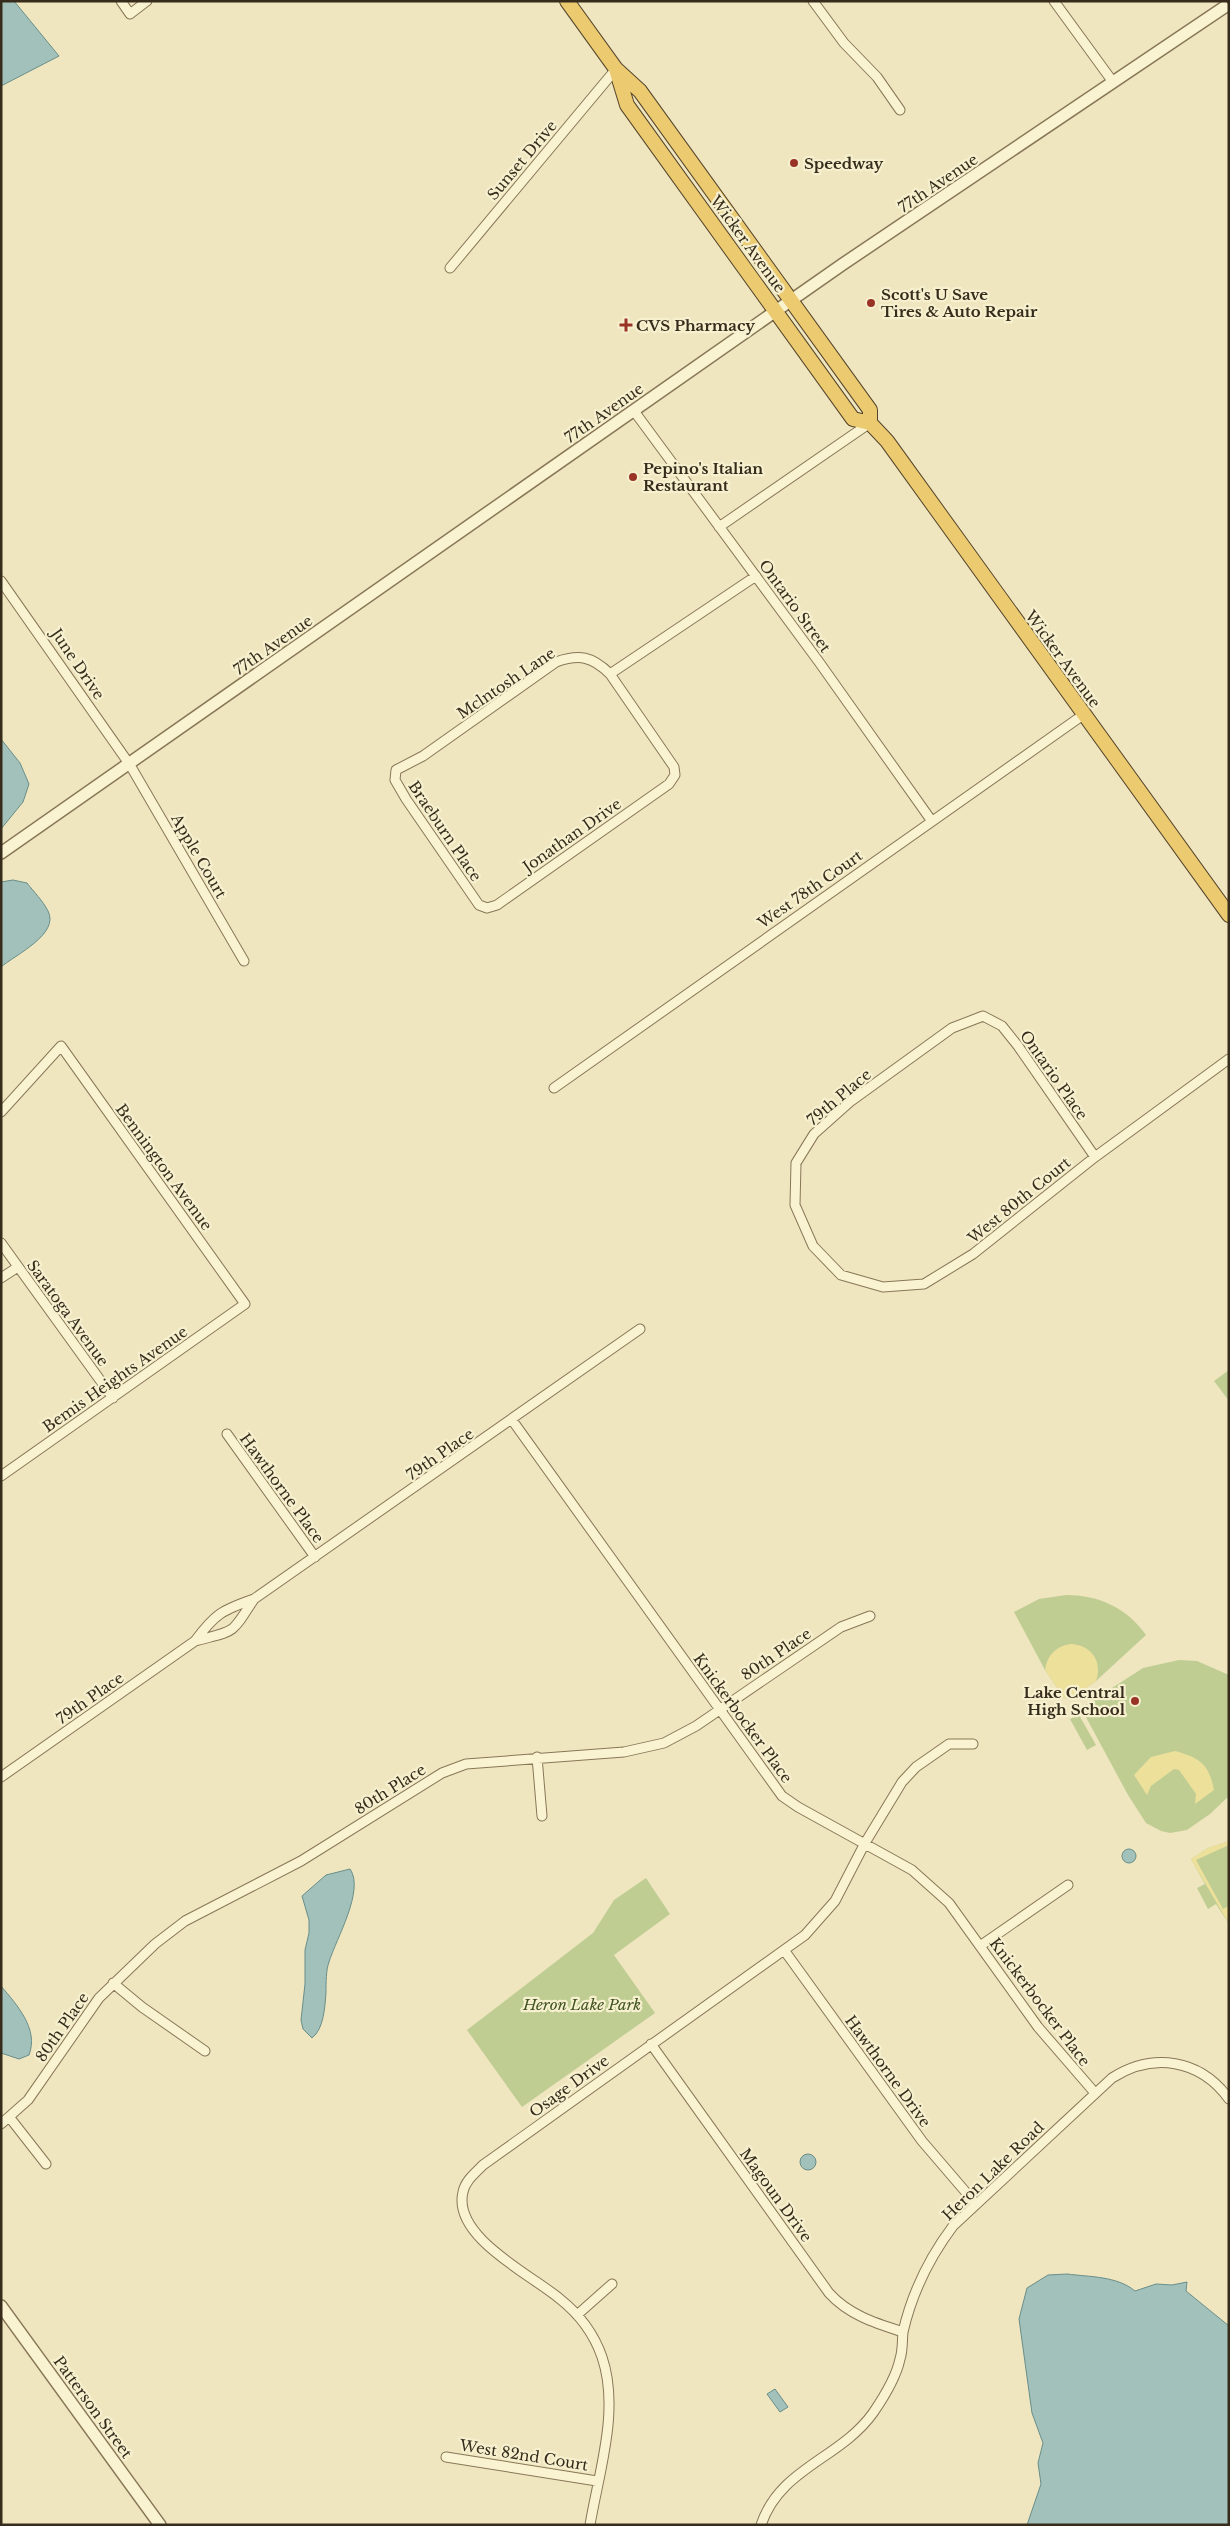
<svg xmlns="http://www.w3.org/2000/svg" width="1230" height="2526" font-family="'Libre Baskerville',serif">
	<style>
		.green { fill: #bfcd93 }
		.sand { fill: #ece09b }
		.water { fill: #a2c1bb; stroke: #698e8a }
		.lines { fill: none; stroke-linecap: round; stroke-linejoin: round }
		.minor-casing { stroke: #887757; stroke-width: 11 }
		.tertiary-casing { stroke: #887757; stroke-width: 14 }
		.trunk-casing { stroke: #55442b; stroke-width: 16 }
		.minor { stroke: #faf3d2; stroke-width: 9 }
		.tertiary { stroke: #faf3d2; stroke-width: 11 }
		.trunk { stroke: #ebca70; stroke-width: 14 }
		.rail { stroke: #372c1c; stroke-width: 3; stroke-dasharray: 9 9; stroke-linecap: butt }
		.poi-dot { fill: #993325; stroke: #f6f0cf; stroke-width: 2 }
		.labels { text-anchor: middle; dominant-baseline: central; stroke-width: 4.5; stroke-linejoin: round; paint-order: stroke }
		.street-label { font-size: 15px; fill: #372c1c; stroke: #f6f0cf }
		.poi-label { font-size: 15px; font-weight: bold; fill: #372c1c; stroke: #f6f0cf; text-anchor: start }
		.park-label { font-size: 15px; font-style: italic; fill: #415422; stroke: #f6f0cf }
	</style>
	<rect width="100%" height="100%" fill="#efe6bf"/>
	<path class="green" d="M1229 1370V1401L1214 1381Z
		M1066 1595C1099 1595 1127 1608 1146 1635L1096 1681 1070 1699 1064 1698 1045 1670 1014 1612 1039 1599Z
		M1179 1660 1197 1661 1229 1675V1796L1210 1814 1187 1830 1170 1833 1161 1831 1146 1823 1128 1795 1081 1708 1143 1668Z
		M1079 1715 1096 1745 1087 1750 1070 1719Z
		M1229 1841V1924L1216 1904 1208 1909 1197 1888 1205 1884 1191 1859 1208 1848Z
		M646 1878 670 1914 614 1955 655 2013 522 2107 467 2030 593 1933 614 1900Z"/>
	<path class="sand" d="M1071 1644C1091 1645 1103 1661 1096 1681L1070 1699 1064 1698 1045 1670C1047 1655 1056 1646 1071 1644Z
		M1175 1751C1200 1758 1209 1764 1214 1790L1195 1804 1196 1794 1179 1770 1174 1769 1151 1786 1147 1795 1134 1775 1151 1757Z
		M1229 1841V1845L1196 1860 1223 1909 1229 1906V1924L1191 1859 1208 1848Z"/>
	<path class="water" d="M1 1H14L59 56 1 86Z
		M1 739 20 763 29 784 23 802 1 829Z
		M13 880 27 883C34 892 43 901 48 911 60 934 15 955 1 967V882Z
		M1122 1856a7 7 0 1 1 14 0a7 7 0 1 1-14 0Z
		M350 1869C365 1890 336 1939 329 1962 326 1970 326 1983 326 1992 325 2006 324 2029 312 2038L303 2029 301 2020 305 1984V1950L309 1933V1920L302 1896 326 1875Z
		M1 1986C17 2005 39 2029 29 2055L19 2059 1 2053Z
		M800 2162a8 8 0 1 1 16 0a8 8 0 1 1-16 0Z
		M1067 2274C1090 2277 1117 2276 1135 2291L1156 2284 1172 2285 1187 2282 1186 2291 1229 2326V2525H1027L1041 2484 1038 2463 1043 2443 1032 2413 1019 2319 1027 2288 1048 2275Z
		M775 2389 788 2407 780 2412 767 2394Z"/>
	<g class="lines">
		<g class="minor-casing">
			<path id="minor" d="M121 1 130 14 147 1
				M813 1 844 43 877 77 900 110
				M1054 1 1113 82
				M450 268 616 69
				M634 411 819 662 931 820
				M719 527 870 423
				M1 581 130 765 244 961
				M610 674 674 767 675 775 669 784 497 905 487 908 479 905 406 799 395 780 396 770 423 756 556 662C579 654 592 656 610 674L756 576
				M554 1088 1083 715
				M1 1112 61 1046 245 1304 1 1476
				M1095 1157 1018 1046 1002 1026 983 1016 952 1028 851 1101 814 1134 796 1163 795 1205 813 1246 841 1275 883 1287 924 1284 973 1254 1095 1157 1229 1059
				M1 1243 113 1398
				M1 1278 18 1267
				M512 1420 782 1796 798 1807 912 1870 949 1903 1038 2027 1095 2093
				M227 1434 315 1557
				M195 1641C236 1630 230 1636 254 1599
				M537 1757 542 1816
				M1 1777 195 1641C215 1614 222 1610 254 1599L640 1329
				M980 1946 1068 1885
				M784 1950 922 2141 976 2204
				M113 1983 142 2007 205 2051
				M651 2044 829 2293C849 2315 875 2323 903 2332
				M10 2118 46 2164
				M1 2124 28 2100 99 1998 155 1944 185 1921 301 1861 442 1773 466 1764 624 1752 664 1743 696 1726 841 1627 870 1616
				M577 2315 612 2284
				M446 2457 597 2481
				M590 2525C599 2471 620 2410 602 2357 594 2334 579 2314 560 2299 532 2275 452 2237 463 2192 465 2181 475 2173 483 2165L805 1935 835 1901 865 1843 902 1782 916 1767 949 1744H973
				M761 2525C780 2468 840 2459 873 2413 884 2397 896 2378 900 2359 903 2350 902 2341 903 2332 912 2293 929 2258 953 2226L1112 2078C1153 2052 1200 2059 1229 2099"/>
		</g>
		<g class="tertiary-casing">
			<path id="tertiary" d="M1 853 843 264 1229 4
				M1 2306 160 2525"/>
		</g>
		<g class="trunk-casing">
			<path id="trunk" d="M567 1 616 69 640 91 870 410V423
				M616 69 627 105 853 419 870 423 887 441 1229 915"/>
		</g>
		<use href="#minor" class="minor"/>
		<use href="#tertiary" class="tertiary"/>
		<use href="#trunk" class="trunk"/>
		<path class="rail" d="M1228 1 1229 3"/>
	</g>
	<g class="poi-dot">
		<circle cx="794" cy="163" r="5"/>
		<circle cx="871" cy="303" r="5"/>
		<path d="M623.5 317.5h5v5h5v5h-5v5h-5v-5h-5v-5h5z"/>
		<circle cx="633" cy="477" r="5"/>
		<circle cx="1135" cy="1701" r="5"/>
	</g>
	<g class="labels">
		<g class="street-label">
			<text transform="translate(522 160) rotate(-50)">Sunset Drive</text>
			<text transform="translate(938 183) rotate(-34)">77th Avenue</text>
			<text transform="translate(748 244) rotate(54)">Wicker Avenue</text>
			<text transform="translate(604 413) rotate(-35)">77th Avenue</text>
			<text transform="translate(795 606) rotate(54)">Ontario Street</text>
			<text transform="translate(273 645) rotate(-35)">77th Avenue</text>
			<text transform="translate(1063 659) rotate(54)">Wicker Avenue</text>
			<text transform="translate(78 664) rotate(56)">June Drive</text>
			<text transform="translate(506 683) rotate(-34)">Mclntosh Lane</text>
			<text transform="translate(445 831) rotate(56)">Braeburn Place</text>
			<text transform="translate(572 835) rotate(-35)">Jonathan Drive</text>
			<text transform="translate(199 856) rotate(60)">Apple Court</text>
			<text transform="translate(810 889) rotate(-35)">West 78th Court</text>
			<text transform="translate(1054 1075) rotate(55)">Ontario Place</text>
			<text transform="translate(839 1097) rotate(-40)">79th Place</text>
			<text transform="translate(164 1167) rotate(54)">Bennington Avenue</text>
			<text transform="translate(1019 1200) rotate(-39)">West 80th Court</text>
			<text transform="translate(68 1313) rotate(54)">Saratoga Avenue</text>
			<text transform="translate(115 1379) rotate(-35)">Bemis Heights Avenue</text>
			<text transform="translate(440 1454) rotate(-35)">79th Place</text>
			<text transform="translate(282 1488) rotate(54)">Hawthorne Place</text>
			<text transform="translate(776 1654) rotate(-34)">80th Place</text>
			<text transform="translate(90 1698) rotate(-35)">79th Place</text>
			<text transform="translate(743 1718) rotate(54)">Knickerbocker Place</text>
			<text transform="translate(390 1789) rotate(-32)">80th Place</text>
			<text transform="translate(1040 2002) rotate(53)">Knickerbocker Place</text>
			<text transform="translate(62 2027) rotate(-55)">80th Place</text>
			<text transform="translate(888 2071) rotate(54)">Hawthorne Drive</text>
			<text transform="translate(569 2086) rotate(-36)">Osage Drive</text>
			<text transform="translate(993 2171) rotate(-44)">Heron Lake Road</text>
			<text transform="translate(776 2195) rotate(54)">Magoun Drive</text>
			<text transform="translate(93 2407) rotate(54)">Patterson Street</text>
			<text transform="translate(524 2455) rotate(9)">West 82nd Court</text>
		</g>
		<g class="poi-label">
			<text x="804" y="163">Speedway</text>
			<text x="881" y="294">Scott's U Save<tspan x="881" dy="17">Tires &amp; Auto Repair</tspan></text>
			<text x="636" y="325">CVS Pharmacy</text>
			<text x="643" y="468">Pepino's Italian<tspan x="643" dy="17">Restaurant</tspan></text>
			<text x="1125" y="1692" text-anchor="end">Lake Central<tspan x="1125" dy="17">High School</tspan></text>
		</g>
		<g class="park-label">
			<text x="582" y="2004">Heron Lake Park</text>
		</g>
	</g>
	<rect width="1230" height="2526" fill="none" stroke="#372c1c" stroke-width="5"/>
</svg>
